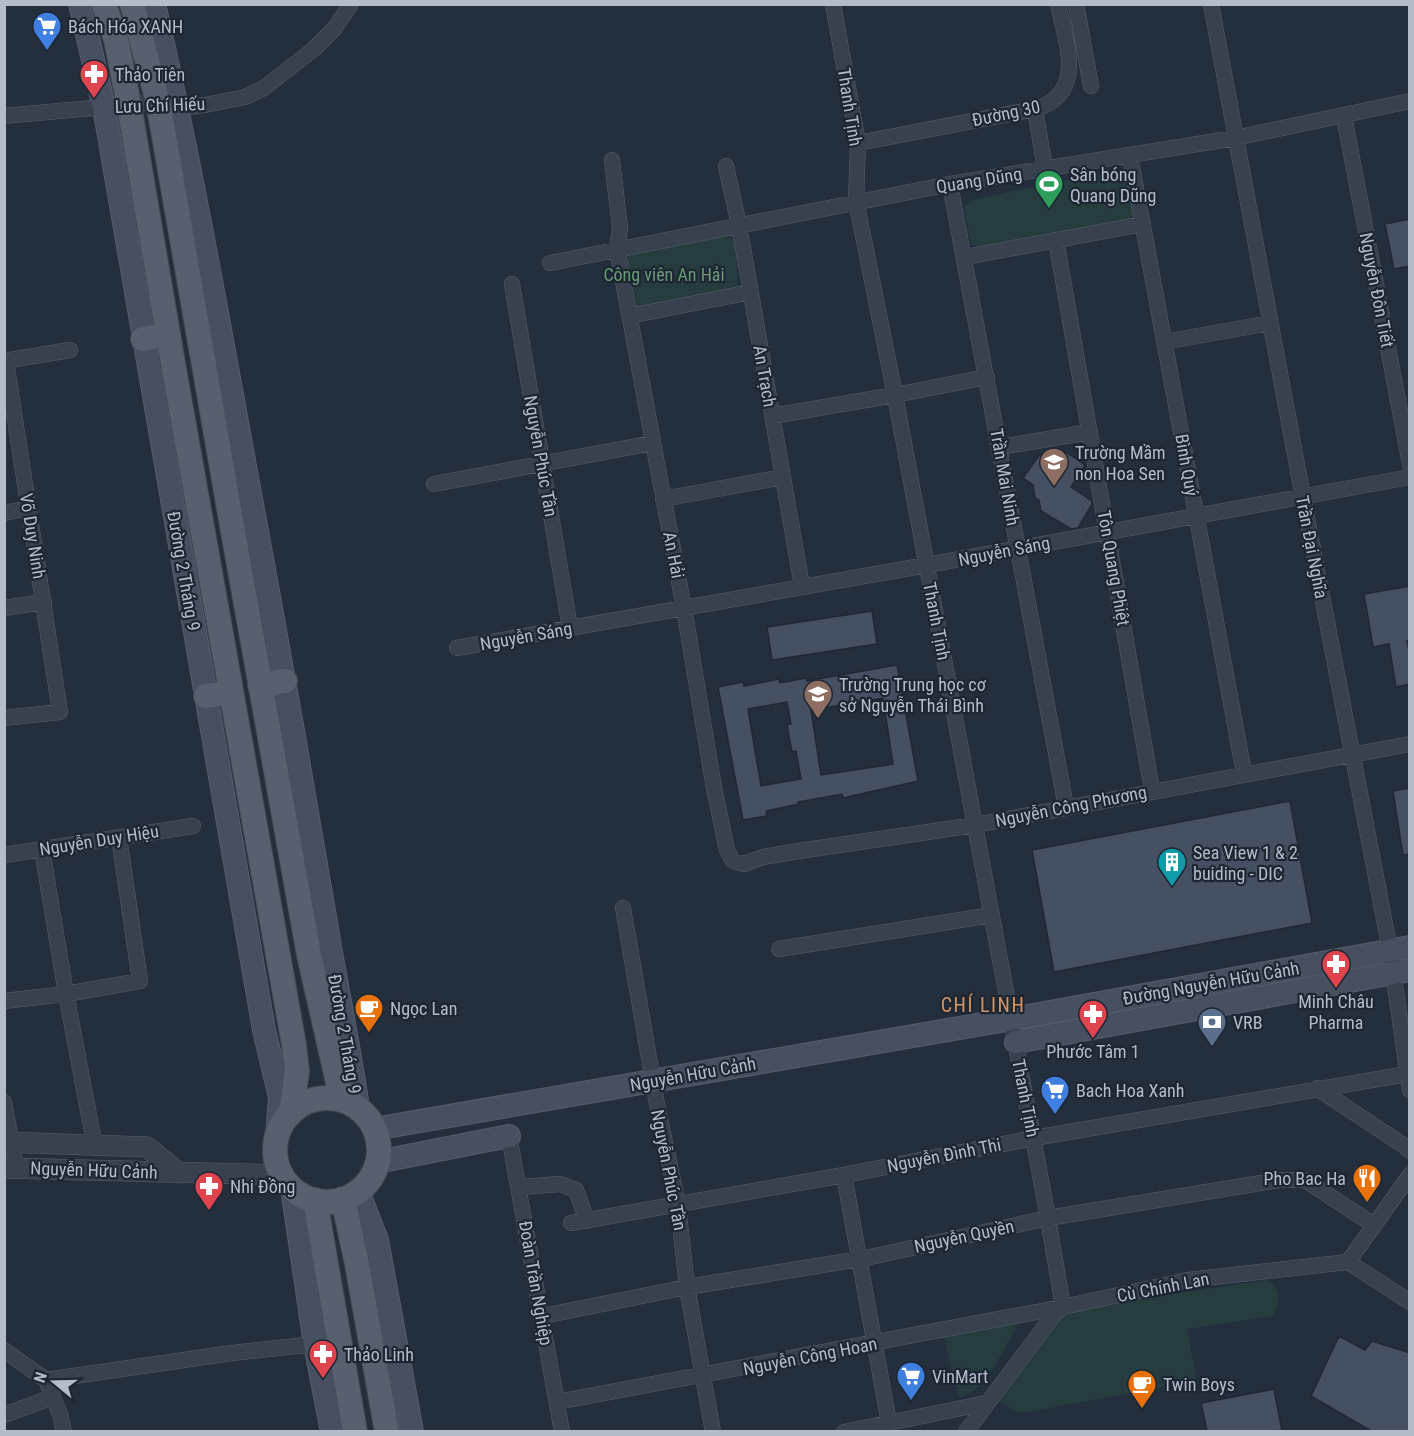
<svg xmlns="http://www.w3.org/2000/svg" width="1414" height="1436" font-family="'Roboto Condensed',sans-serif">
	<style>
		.green { fill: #263c3f }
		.building { fill: #455162; stroke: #1f2835; stroke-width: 1.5; fill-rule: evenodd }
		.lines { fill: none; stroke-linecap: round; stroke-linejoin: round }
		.minor-casing { stroke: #565f6c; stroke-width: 16 }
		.tertiary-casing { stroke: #565f6c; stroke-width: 21 }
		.secondary-casing { stroke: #565f6c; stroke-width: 24 }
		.primary-casing { stroke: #414a57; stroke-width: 26 }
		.minor { stroke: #38414e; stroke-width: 15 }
		.tertiary { stroke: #38414e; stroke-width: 20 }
		.secondary { stroke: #465061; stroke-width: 22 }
		.primary { stroke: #56606e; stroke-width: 24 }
		.labels { text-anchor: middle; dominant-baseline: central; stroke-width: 4.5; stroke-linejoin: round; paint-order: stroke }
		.poi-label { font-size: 18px; fill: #b4bcc9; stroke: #1d2633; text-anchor: start }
		.street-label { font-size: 18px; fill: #b4bcc9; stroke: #1d2633 }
		.park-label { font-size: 18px; fill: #6b9a76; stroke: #1d2633 }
		.neighbourhood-label { font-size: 20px; letter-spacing: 1.5px; fill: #d59563; stroke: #1d2633 }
	</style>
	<rect width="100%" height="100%" fill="#242f3e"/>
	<path class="green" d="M1118 169 1129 174 1136 212 1128 221 981 248 971 244 964 207 972 200Z
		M723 234 733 240 736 249 738 287 635 308 623 256Z
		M1267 1280C1282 1288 1280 1303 1273 1316L1187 1329 1196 1376 1192 1382 1022 1413 1015 1411 1001 1402 1000 1397 1059 1315 1085 1307Z
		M1013 1320 1016 1326 1014 1333C999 1356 987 1389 959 1398L942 1331Z"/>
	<path class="building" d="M1410 219V266L1394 269 1385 224Z
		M1063 450 1085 465 1071 487 1092 501V504L1078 528 1071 529 1041 511 1039 500 1035 498 1033 485 1023 478 1040 454 1054 463Z
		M1410 586V641H1407L1410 654V684L1396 687 1389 644 1373 647 1364 594Z
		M872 611 877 644 772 660 767 627Z
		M897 665 918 781 843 798 842 794 798 802 799 804 766 811 767 816 743 820 718 687 743 682 744 686 779 679 780 683 806 678 807 681ZM883 698 893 764 821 775 811 710ZM787 702 791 724 787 725 792 752 796 751 801 779 761 786 748 709Z
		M1410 788V854L1403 855 1393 791Z
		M1290 801 1312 923 1054 972 1032 850Z
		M1339 1336 1365 1350 1372 1341 1410 1353V1431H1371L1311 1396Z
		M1274 1389 1282 1431H1207L1201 1403Z"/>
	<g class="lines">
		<g class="minor-casing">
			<path id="minor" d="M1076 4 1091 86
				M1211 4 1303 497 1390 950 1410 1090
				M1035 109 1045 169
				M4 116 158 102 178 108 205 105 245 97 264 88 315 48 334 29 351 4
				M1344 116 1410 464
				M858 143 1035 109C1087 94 1066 43 1058 4
				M1130 156 1244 773
				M612 160 620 228 617 249 684 608 714 788 727 850 733 861 744 864 763 857 799 851 975 825 1410 744
				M726 166 739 225 802 586
				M950 184 1066 807
				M1056 240 1152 790
				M965 257 1143 224
				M550 263 950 184 1235 138 1410 101
				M512 284 570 628
				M629 316 751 292
				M1164 342 1270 323
				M4 361 70 350
				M772 416 895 395 987 377
				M1000 447 1090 432
				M434 484 653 443
				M663 499 783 477
				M4 513 29 508
				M4 608 44 602
				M457 648 927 565 1410 477
				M4 718 60 712 6 361
				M42 850 66 994 95 1147
				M4 855 193 826
				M623 908 657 1104 678 1205 687 1287 713 1432
				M779 949 992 915
				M4 1001 66 994 140 981 119 837
				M1317 1088 1403 1145 1410 1151
				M4 1102 16 1168
				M509 1136 562 1432
				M844 1175 889 1423
				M519 1187 560 1184 576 1190 587 1221
				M571 1223 844 1175 1034 1138 1407 1074
				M1348 1262 1410 1175
				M543 1316 687 1287 866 1258 1048 1218 1279 1180H1305L1374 1225
				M4 1350 46 1380 60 1414 64 1432
				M46 1380 232 1353 315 1344
				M557 1402 1063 1307 1048 1218 895 395 856 201 858 143 833 4
				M4 1415 53 1397
				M844 1432 986 1403
				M966 1432 1055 1313 1063 1307 1188 1280 1348 1262 1410 1302"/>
		</g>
		<g class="tertiary-casing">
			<path id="tertiary" d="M4 1142 147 1147 179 1173
				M4 1168 282 1175"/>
		</g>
		<g class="secondary-casing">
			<path id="secondary" d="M80 4 104 107 264 1030 280 1097 277 1138
				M154 4C197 190 228 377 263 564 287 695 310 827 332 958 341 1009 351 1058 358 1108
				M1016 1042 1410 970
				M374 1129 1012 1019 1410 947
				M377 1162 509 1136
				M292 1188 315 1344 332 1432
				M358 1191 377 1240 412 1432"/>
		</g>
		<g class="primary-casing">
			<path id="primary" d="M104 4 116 40 129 105 175 375 294 1045 297 1071 291 1113
				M132 4 158 102 234 537 309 955 342 1100
				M143 339 168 334
				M260 685 285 681
				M206 696 231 692
				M275 1150a52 52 0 1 1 104 0a52 52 0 1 1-104 0Z
				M343 1199 357 1264 387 1432
				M315 1200 355 1432"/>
		</g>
		<use href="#minor" class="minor"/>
		<use href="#tertiary" class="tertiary"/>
		<use href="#secondary" class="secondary"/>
		<use href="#primary" class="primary"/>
	</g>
	<defs>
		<g id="supermarket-pin" transform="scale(1.5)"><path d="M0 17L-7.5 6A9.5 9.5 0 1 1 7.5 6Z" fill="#3f7fe0" stroke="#1d2633"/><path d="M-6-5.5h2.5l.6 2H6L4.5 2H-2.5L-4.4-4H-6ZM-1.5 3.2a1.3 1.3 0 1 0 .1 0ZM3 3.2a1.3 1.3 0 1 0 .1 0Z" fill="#fff"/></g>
		<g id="pharmacy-pin" transform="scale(1.5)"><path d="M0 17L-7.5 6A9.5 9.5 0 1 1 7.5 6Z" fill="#e0444e" stroke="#1d2633"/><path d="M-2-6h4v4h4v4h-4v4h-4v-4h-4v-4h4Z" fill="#fff"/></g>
		<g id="stadium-pin" transform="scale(1.5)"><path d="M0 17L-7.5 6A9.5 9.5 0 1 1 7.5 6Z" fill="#2e9e5b" stroke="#1d2633"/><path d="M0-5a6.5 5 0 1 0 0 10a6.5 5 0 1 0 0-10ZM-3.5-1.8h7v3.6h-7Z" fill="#fff"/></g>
		<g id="school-pin" transform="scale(1.5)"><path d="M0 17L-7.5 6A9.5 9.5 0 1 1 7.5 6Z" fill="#8d6e63" stroke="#1d2633"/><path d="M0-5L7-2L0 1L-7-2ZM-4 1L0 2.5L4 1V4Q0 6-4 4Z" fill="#fff"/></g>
		<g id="building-pin" transform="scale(1.5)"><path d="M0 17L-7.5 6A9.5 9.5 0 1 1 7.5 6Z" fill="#0f9aa8" stroke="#1d2633"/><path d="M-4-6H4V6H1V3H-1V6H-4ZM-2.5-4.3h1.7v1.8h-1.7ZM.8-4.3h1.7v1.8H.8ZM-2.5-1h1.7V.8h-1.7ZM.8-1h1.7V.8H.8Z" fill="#fff"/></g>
		<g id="cafe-pin" transform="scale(1.5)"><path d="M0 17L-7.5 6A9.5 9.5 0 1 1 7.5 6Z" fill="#e8710a" stroke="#1d2633"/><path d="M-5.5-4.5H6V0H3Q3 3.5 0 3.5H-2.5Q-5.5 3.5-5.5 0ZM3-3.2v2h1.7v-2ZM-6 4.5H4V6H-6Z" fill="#fff"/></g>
		<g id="bank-pin" transform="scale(1.5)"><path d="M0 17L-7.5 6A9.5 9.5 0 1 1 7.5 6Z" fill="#5c6f8a" stroke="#1d2633"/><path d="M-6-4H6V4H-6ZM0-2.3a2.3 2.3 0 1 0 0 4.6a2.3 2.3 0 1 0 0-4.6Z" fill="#fff"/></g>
		<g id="restaurant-pin" transform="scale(1.5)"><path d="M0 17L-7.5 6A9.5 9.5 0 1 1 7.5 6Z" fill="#e8710a" stroke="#1d2633"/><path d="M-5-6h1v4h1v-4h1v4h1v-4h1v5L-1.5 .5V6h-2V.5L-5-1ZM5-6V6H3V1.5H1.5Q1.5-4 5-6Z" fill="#fff"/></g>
	</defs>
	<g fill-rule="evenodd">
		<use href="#supermarket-pin" x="47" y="26"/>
		<use href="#pharmacy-pin" x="94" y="74"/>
		<use href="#stadium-pin" x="1049" y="184"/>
		<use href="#school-pin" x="1054" y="462"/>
		<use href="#school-pin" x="818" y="694"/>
		<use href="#building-pin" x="1172" y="862"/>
		<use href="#pharmacy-pin" x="1336" y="964"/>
		<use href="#cafe-pin" x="369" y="1008"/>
		<use href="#pharmacy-pin" x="1093" y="1014"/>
		<use href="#bank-pin" x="1212" y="1022"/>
		<use href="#supermarket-pin" x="1055" y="1090"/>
		<use href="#restaurant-pin" x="1367" y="1178"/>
		<use href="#pharmacy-pin" x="209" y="1186"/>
		<use href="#pharmacy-pin" x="323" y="1354"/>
		<use href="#supermarket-pin" x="911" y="1376"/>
		<use href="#cafe-pin" x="1142" y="1384"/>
	</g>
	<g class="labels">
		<g class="poi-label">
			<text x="68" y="26">Bách Hóa XANH</text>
			<text x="115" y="74">Thảo Tiên</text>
			<text x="1070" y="174">Sân bóng<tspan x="1070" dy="21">Quang Dũng</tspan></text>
			<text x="1075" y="452">Trường Mầm<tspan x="1075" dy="21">non Hoa Sen</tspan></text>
			<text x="839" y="684">Trường Trung học cơ<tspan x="839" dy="21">sở Nguyễn Thái Bình</tspan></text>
			<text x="1193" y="852">Sea View 1 &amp; 2<tspan x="1193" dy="21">buiding - DIC</tspan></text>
			<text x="1336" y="1001" text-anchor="middle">Minh Châu<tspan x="1336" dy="21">Pharma</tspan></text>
			<text x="390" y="1008">Ngọc Lan</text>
			<text x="1233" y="1022">VRB</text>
			<text x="1093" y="1051" text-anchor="middle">Phước Tâm 1</text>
			<text x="1076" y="1090">Bach Hoa Xanh</text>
			<text x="1346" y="1178" text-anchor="end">Pho Bac Ha</text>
			<text x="230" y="1186">Nhi Đồng</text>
			<text x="344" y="1354">Thảo Linh</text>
			<text x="932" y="1376">VinMart</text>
			<text x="1163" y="1384">Twin Boys</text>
		</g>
		<g class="street-label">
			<text transform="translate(160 105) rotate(-2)">Lưu Chí Hiếu</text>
			<text transform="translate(850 107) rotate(81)">Thanh Tịnh</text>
			<text transform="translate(1006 113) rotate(-12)">Đường 30</text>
			<text transform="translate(979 180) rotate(-9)">Quang Dũng</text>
			<text transform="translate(1377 290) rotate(79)">Nguyễn Đôn Tiết</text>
			<text transform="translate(765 376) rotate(80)">An Trạch</text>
			<text transform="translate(541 456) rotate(80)">Nguyễn Phúc Tần</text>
			<text transform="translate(1187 465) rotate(80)">Bình Quý</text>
			<text transform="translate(1005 477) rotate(80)">Trần Mai Ninh</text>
			<text transform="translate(33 536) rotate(81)">Võ Duy Ninh</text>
			<text transform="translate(1312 547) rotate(79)">Trần Đại Nghĩa</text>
			<text transform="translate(1004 551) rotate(-11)">Nguyễn Sáng</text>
			<text transform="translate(674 555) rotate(79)">An Hải</text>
			<text transform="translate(1114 568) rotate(80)">Tôn Quang Phiệt</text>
			<text transform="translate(184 571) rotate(80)">Đường 2 Tháng 9</text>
			<text transform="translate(937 621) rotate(79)">Thanh Tịnh</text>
			<text transform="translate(526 636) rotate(-10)">Nguyễn Sáng</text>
			<text transform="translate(1071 806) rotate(-11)">Nguyễn Công Phương</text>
			<text transform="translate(99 840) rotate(-9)">Nguyễn Duy Hiệu</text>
			<text transform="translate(1211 983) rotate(-10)">Đường Nguyễn Hữu Cảnh</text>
			<text transform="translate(345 1034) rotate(80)">Đường 2 Tháng 9</text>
			<text transform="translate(693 1074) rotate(-10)">Nguyễn Hữu Cảnh</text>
			<text transform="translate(1026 1098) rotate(79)">Thanh Tịnh</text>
			<text transform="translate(944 1155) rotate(-11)">Nguyễn Đình Thi</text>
			<text transform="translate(94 1170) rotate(2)">Nguyễn Hữu Cảnh</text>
			<text transform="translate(669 1170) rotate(79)">Nguyễn Phúc Tần</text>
			<text transform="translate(964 1236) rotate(-12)">Nguyễn Quyền</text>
			<text transform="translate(536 1283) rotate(80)">Đoàn Trần Nghiệp</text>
			<text transform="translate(1163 1287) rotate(-11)">Cù Chính Lan</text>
			<text transform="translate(810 1356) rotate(-11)">Nguyễn Công Hoan</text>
		</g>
		<g class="park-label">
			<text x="664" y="274">Công viên An Hải</text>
		</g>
		<g class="neighbourhood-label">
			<text x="983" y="1005">CHÍ LINH</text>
		</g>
	</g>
	<rect width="1414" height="1436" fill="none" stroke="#b4bcc9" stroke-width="12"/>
	<g transform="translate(54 1382) rotate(289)" stroke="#1d2633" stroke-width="4.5" paint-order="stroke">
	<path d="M0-4.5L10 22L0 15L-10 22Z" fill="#b4bcc9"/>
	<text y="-9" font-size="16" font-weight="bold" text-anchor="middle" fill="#b4bcc9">N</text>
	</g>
</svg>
